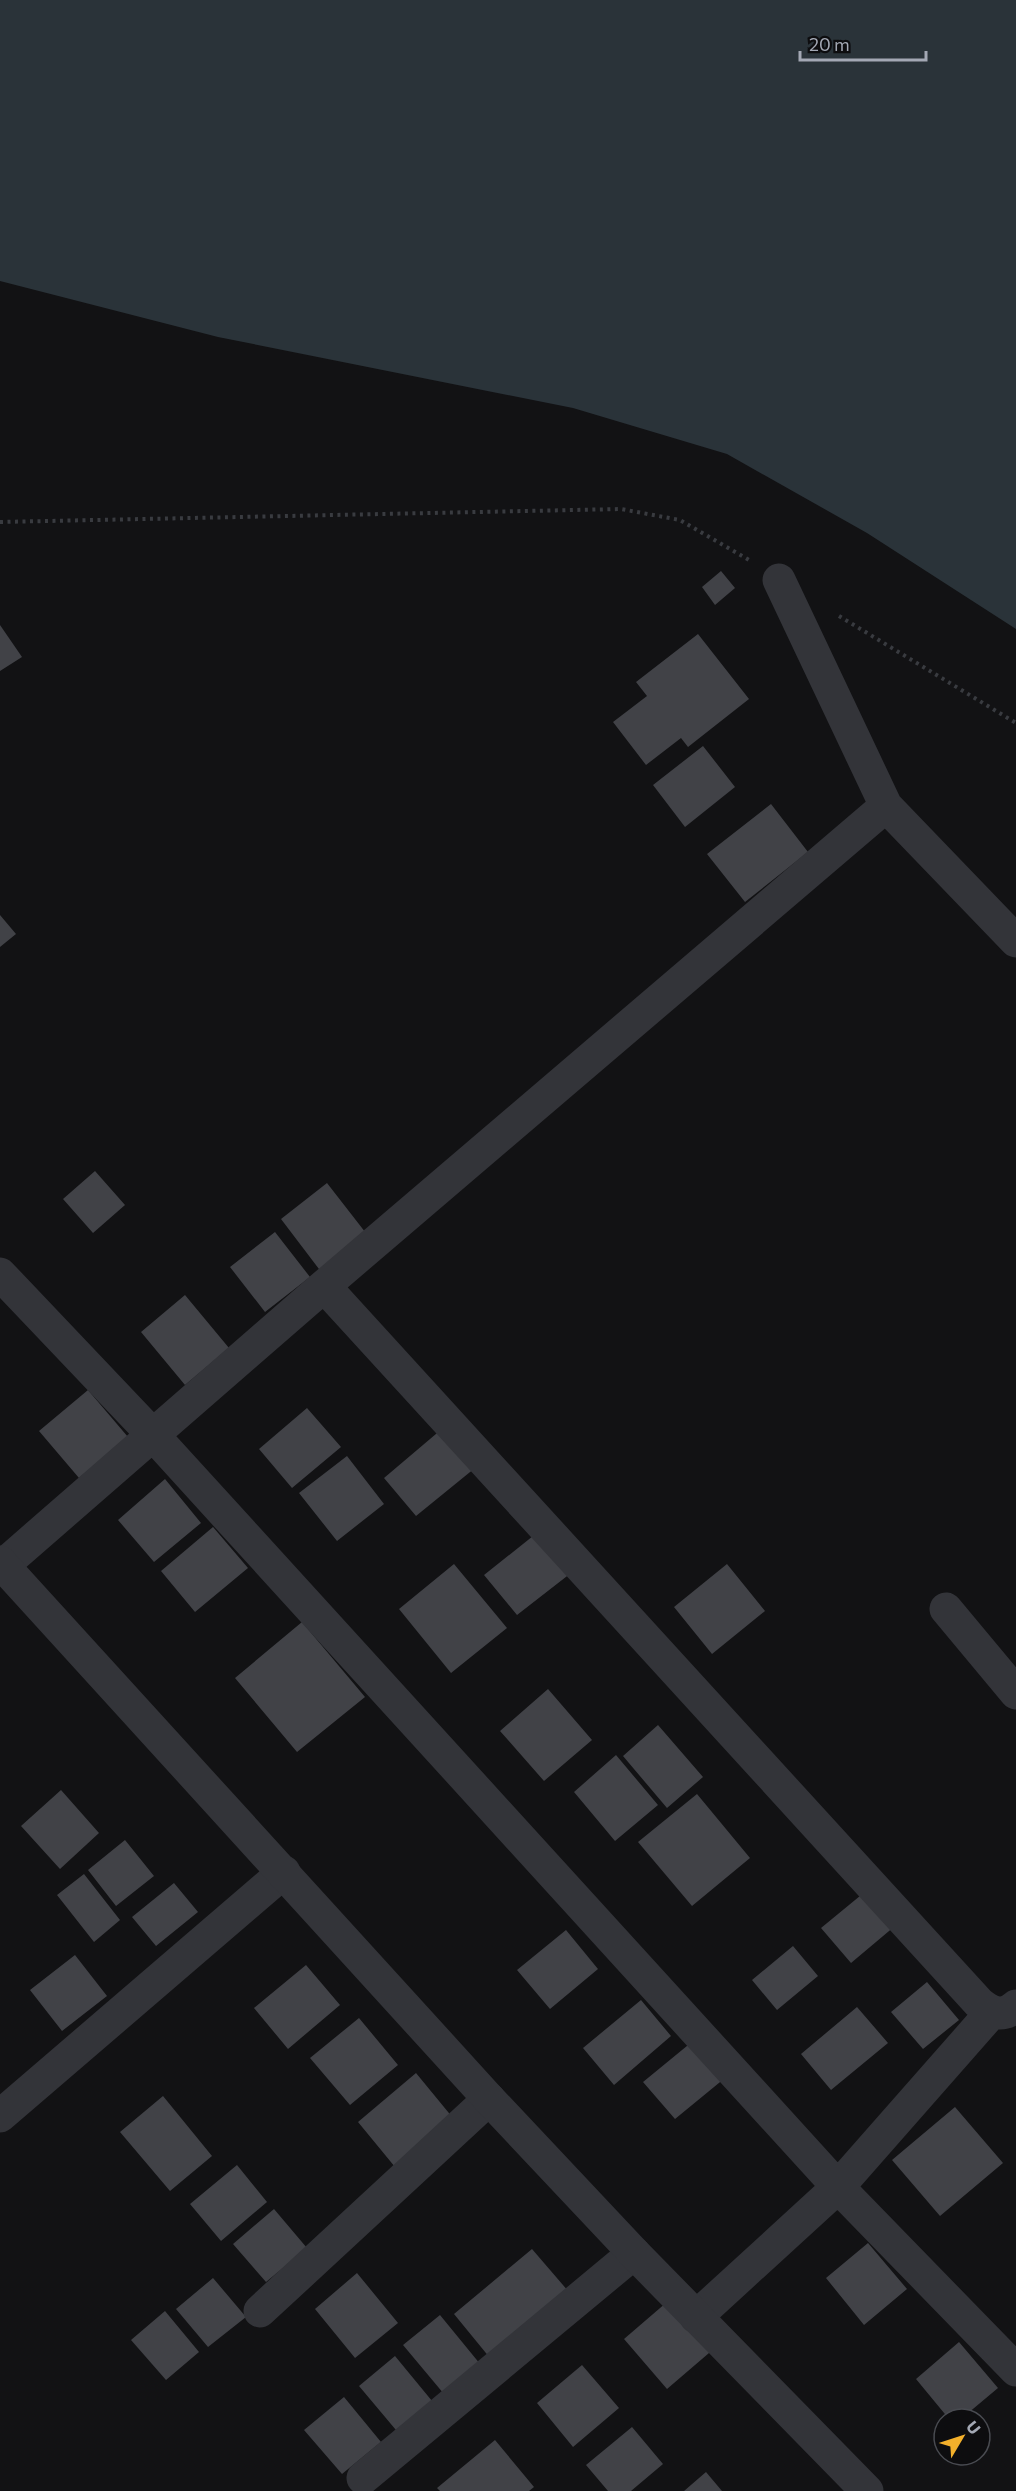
<svg xmlns="http://www.w3.org/2000/svg" width="1016" height="2491" font-family="Commissioner,sans-serif">
	<style>
		.water { fill: #2a3339 }
		.building { fill: #414247 }
		.lines { fill: none; stroke-linecap: round; stroke-linejoin: round }
		.path { stroke: #393b40; stroke-width: 4; stroke-dasharray: 3 4.5; stroke-linecap: butt }
		.minor { stroke: #333439; stroke-width: 33 }
		.tertiary { stroke: #333439; stroke-width: 33 }
	</style>
	<rect width="100%" height="100%" fill="#121214"/>
	<path class="water" d="M0 0H1016V629L867 533 727 454 573 408 218 337 0 281Z"/>
	<path class="building" d="M721 571 735 588 715 605 702 587Z
		M0 625 22 657 0 671Z
		M698 634 749 699 688 747 681 738 646 765 613 722 647 696 636 682Z
		M703 746 735 787 685 827 653 785Z
		M771 804 808 852 745 902 707 854Z
		M0 915 16 934 0 947Z
		M95 1171 125 1205 93 1233 63 1199Z
		M327 1183 369 1237 322 1273 281 1219Z
		M275 1232 310 1277 265 1312 230 1267Z
		M185 1295 229 1348 185 1385 141 1332Z
		M88 1390 128 1437 79 1478 39 1431Z
		M307 1408 341 1447 292 1488 259 1449Z
		M443 1428 475 1468 416 1516 384 1478Z
		M347 1456 384 1504 337 1541 299 1493Z
		M165 1479 201 1523 154 1562 118 1520Z
		M213 1527 248 1568 195 1612 161 1571Z
		M538 1532 571 1573 517 1615 484 1575Z
		M454 1564 507 1628 451 1673 399 1609Z
		M727 1564 765 1611 712 1654 674 1607Z
		M302 1622 365 1697 297 1752 235 1678Z
		M548 1689 592 1740 544 1781 500 1731Z
		M658 1725 703 1777 667 1808 623 1756Z
		M616 1755 658 1805 615 1841 574 1792Z
		M61 1790 99 1833 60 1869 21 1826Z
		M697 1794 750 1858 692 1906 638 1842Z
		M125 1840 154 1876 116 1906 88 1870Z
		M84 1874 120 1920 94 1942 57 1895Z
		M174 1883 198 1912 156 1946 132 1917Z
		M866 1891 895 1926 851 1963 821 1928Z
		M566 1930 598 1969 550 2009 517 1970Z
		M793 1946 818 1976 777 2010 752 1980Z
		M75 1955 107 1996 62 2031 30 1990Z
		M306 1965 340 2005 288 2049 254 2008Z
		M927 1982 959 2020 923 2049 891 2012Z
		M641 2000 671 2036 614 2085 583 2048Z
		M857 2007 888 2043 831 2090 801 2054Z
		M359 2018 398 2065 350 2105 310 2058Z
		M693 2041 725 2078 675 2119 643 2082Z
		M416 2073 453 2118 395 2167 358 2122Z
		M163 2096 212 2156 170 2191 120 2132Z
		M955 2107 1003 2163 940 2216 892 2160Z
		M237 2165 267 2202 221 2241 190 2204Z
		M274 2209 307 2248 266 2282 233 2244Z
		M868 2243 907 2289 864 2325 826 2278Z
		M532 2249 569 2292 490 2358 454 2314Z
		M357 2273 398 2323 355 2358 315 2309Z
		M213 2278 246 2317 208 2347 176 2309Z
		M674 2296 716 2347 667 2389 624 2339Z
		M165 2311 199 2352 166 2380 131 2340Z
		M440 2315 485 2370 449 2400 403 2345Z
		M959 2342 998 2388 961 2419H949L916 2379Z
		M395 2356 437 2407 401 2436 359 2386Z
		M582 2365 619 2408 573 2447 537 2403Z
		M344 2397 381 2442 342 2474 304 2430Z
		M632 2427 663 2464 631 2491H608L586 2465Z
		M495 2440 534 2487 529 2491H440L437 2488Z
		M706 2472 722 2491H684Z"/>
	<g class="lines">
		<path class="path" d="M0 522 621 509 680 520 749 560
			M839 616 1016 723"/>
		<path class="minor" d="M779 580 886 806 1016 941
			M0 1274 153 1435 838 2187 1016 2370
			M324 1286 979 2003C992 2013 1002 2018 1016 2006
			M0 1568 324 1286 886 806
			M946 1609 1016 1693
			M0 2116 284 1872
			M260 2311 489 2099
			M696 2317 838 2187 991 2013
			M363 2478 634 2253"/>
		<path class="tertiary" d="M0 1562 489 2099 634 2253 867 2491"/>
	</g>
	<g transform="translate(962 2437) rotate(51)"><circle r="28" fill="#0d0d0f" stroke="#494b51" stroke-width="1.5"/>
	<path d="M0-4.5L10 22L0 15L-10 22Z" fill="#f3b02b"/>
	<text y="-9" font-size="16" font-weight="bold" text-anchor="middle" fill="#a3a8b4">U</text>
	</g>
	<path d="M800 51v9h126v-9" fill="none" stroke="#a3a8b4" stroke-width="3"/>
	<text x="809" y="51" font-size="18" fill="#a3a8b4" stroke="#0d0d0f" stroke-width="4.5" paint-order="stroke">20 m</text>
</svg>
